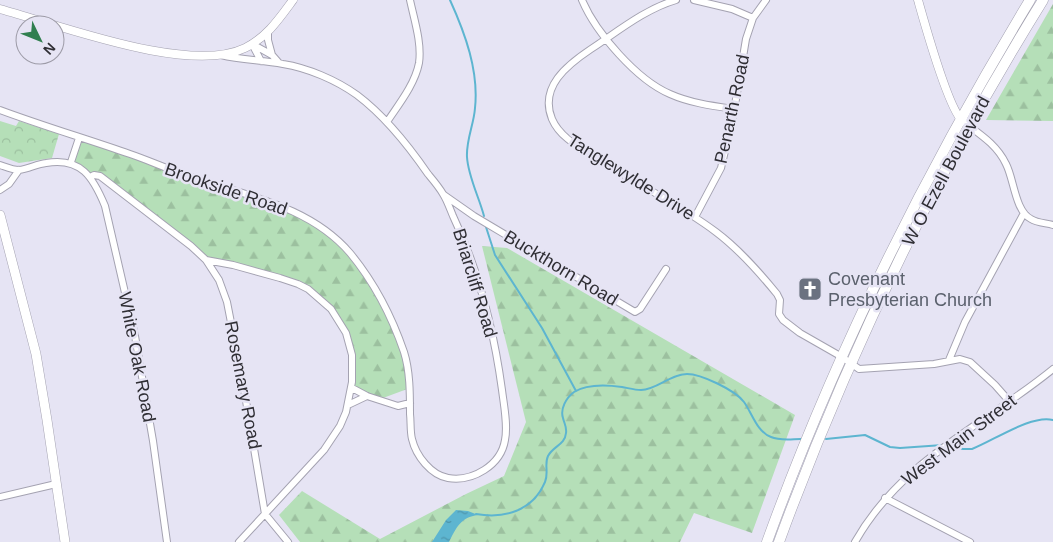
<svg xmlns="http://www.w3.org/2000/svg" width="1053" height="542" font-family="Helvetica,sans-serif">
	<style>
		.forest { fill: url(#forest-firs) }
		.park { fill: url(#park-crowns) }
		.water { fill: url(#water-ripples) }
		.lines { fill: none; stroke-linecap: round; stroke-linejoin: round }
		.stream { stroke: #5db5d0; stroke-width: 2 }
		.minor-casing { stroke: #a4a2b1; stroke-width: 8 }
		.tertiary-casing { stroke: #a4a2b1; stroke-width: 9 }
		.secondary-casing { stroke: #a4a2b1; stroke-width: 10 }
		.primary-casing { stroke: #a4a2b1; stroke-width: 11 }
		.minor { stroke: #fff; stroke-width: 6 }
		.tertiary { stroke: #fff; stroke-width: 8 }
		.secondary { stroke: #fff; stroke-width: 9 }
		.primary { stroke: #fff; stroke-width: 10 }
		.labels { text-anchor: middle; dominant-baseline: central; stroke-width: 5; stroke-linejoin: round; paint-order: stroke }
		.street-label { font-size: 18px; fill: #2f2e34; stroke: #e6e4f4 }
		.worship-label { font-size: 18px; fill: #5b616d; stroke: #e6e4f4; text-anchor: start }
	</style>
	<defs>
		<pattern id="forest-firs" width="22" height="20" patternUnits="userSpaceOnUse" patternTransform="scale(1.25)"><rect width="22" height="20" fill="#b5dfb8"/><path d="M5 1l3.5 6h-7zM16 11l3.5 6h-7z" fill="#9cc09f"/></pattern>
		<pattern id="park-crowns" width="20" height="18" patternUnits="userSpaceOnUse" patternTransform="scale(1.25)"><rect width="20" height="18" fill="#b5dfb8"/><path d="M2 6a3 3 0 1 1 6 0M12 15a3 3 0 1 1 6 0" fill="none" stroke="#9cc09f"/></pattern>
		<pattern id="water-ripples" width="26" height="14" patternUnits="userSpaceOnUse" patternTransform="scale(1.25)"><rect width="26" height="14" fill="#5db5d0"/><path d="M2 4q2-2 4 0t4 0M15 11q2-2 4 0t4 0" fill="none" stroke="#4d94aa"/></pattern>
	</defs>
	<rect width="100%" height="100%" fill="#e6e4f4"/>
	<path class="forest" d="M1053 4V121L986 120Z
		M79 138 263 199 309 220 349 253 378 294 400 340 410 388 383 398 352 388 349 341 331 309 308 289 206 260 100 176 90 177 71 162Z
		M482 246 507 248 795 415 752 533 694 513 680 542H300L279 515 302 491 380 539 466 494 504 476 526 422Z"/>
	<path class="park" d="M0 121 16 126 19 121 59 134 52 158 19 163 0 156Z"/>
	<path class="water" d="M456 510 468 511 478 515C461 517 456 528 449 542H432L446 520Z"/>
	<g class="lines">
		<path class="stream" d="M450 0C465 33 479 71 475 108 474 124 466 140 467 157 468 176 479 197 484 216
			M486 227 495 255 542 328 576 391
			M826 439 865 435 890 447 900 448 943 445
			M950 446 963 449H972C993 441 1032 414 1053 420
			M476 514C504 519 533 511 545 482 549 473 544 464 548 456 553 446 565 445 566 433 567 427 564 423 563 418 560 409 566 398 574 392 587 384 608 385 622 387 628 388 635 390 641 390 657 390 670 374 687 374 701 374 735 390 744 402 752 413 757 432 771 437 780 441 792 439 801 439"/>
		<g class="minor-casing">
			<path id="minor" d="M582 0C596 33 637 80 670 94 690 103 713 106 734 109
				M676 0C645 9 617 32 591 49 567 65 539 87 552 119 560 138 581 148 597 158 636 184 679 204 716 232 740 250 759 272 777 294L780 300 779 314 783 320 800 333 842 357 859 369 934 364 960 359 970 362 995 385 1010 402
				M694 0 732 9 753 18
				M268 32V40L272 55
				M252 44 272 55 279 63
				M252 44 261 61
				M0 110C43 126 87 139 130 154 148 160 165 168 183 174 241 195 308 204 350 253 374 282 392 317 404 352 410 371 410 393 410 414 411 422 410 431 412 439 416 456 431 475 448 478 473 482 501 465 505 440 508 425 504 406 502 390 494 331 479 271 453 216 450 209 447 200 443 194 439 187 433 180 428 174 408 145 385 116 357 95 336 80 308 68 283 64 262 60 241 60 221 55
				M387 122C399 104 415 84 419 63 422 43 414 19 410 0
				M969 126C984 137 998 147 1006 164 1014 179 1015 211 1031 219 1037 223 1046 223 1053 225
				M71 162 79 138
				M0 165C6 167 13 170 19 170 28 169 37 164 46 163 81 157 93 177 105 206L135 336 153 441 167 542
				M90 177 94 175 100 176 191 246 206 260 233 265 280 278 298 284 308 289 331 309 346 333 352 355V382L346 412 340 426 324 450 239 542
				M0 190 9 184 19 170
				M444 195 474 216 635 312 640 309 666 269
				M695 217 721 168 733 117 746 39 753 18 766 0
				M206 260 219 280 227 302 244 389 265 514 288 542
				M949 360 965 322 1024 213
				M352 388 367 396 398 406 410 403
				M348 405 367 396
				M0 497 56 484
				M885 498 970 542
				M855 542C902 459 982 427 1053 369"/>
		</g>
		<g class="tertiary-casing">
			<path id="tertiary" d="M918 0C924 21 949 112 963 121
				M0 9C60 25 189 75 245 48 267 37 279 19 293 0"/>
		</g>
		<g class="secondary-casing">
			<path id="secondary" d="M0 215 36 354 47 420 65 542"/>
		</g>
		<g class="primary-casing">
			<path id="primary" d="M767 542C836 351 925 173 1030 0
				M779 542C848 353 937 171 1043 0"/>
		</g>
		<use href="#minor" class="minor"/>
		<use href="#tertiary" class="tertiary"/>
		<use href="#secondary" class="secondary"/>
		<use href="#primary" class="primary"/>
	</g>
	<defs>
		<g id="church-square" transform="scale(1.25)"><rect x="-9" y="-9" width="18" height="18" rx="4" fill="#6b7280" stroke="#e6e4f4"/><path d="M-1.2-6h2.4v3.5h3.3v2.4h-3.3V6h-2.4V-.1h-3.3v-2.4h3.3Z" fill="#fff"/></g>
	</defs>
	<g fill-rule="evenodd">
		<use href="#church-square" x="810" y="289"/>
	</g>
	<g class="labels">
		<g class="street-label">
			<text transform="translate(732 109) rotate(-78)">Penarth Road</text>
			<text transform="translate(946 171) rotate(-62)">W O Ezell Boulevard</text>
			<text transform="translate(631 177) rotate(32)">Tanglewylde Drive</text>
			<text transform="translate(226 189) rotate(19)">Brookside Road</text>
			<text transform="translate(561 268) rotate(31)">Buckthorn Road</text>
			<text transform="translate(475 283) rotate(73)">Briarcliff Road</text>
			<text transform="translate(137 357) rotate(79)">White Oak Road</text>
			<text transform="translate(243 385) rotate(79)">Rosemary Road</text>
			<text transform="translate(959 440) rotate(-37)">West Main Street</text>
		</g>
		<g class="worship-label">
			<text x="828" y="279">Covenant<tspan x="828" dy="21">Presbyterian Church</tspan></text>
		</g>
	</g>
	<g transform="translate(40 40) rotate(133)"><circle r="24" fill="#e6e4f4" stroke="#9d9ba7"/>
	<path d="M0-4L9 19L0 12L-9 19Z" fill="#307f4f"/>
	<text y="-8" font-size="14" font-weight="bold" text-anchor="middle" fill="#2f2e34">N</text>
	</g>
</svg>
